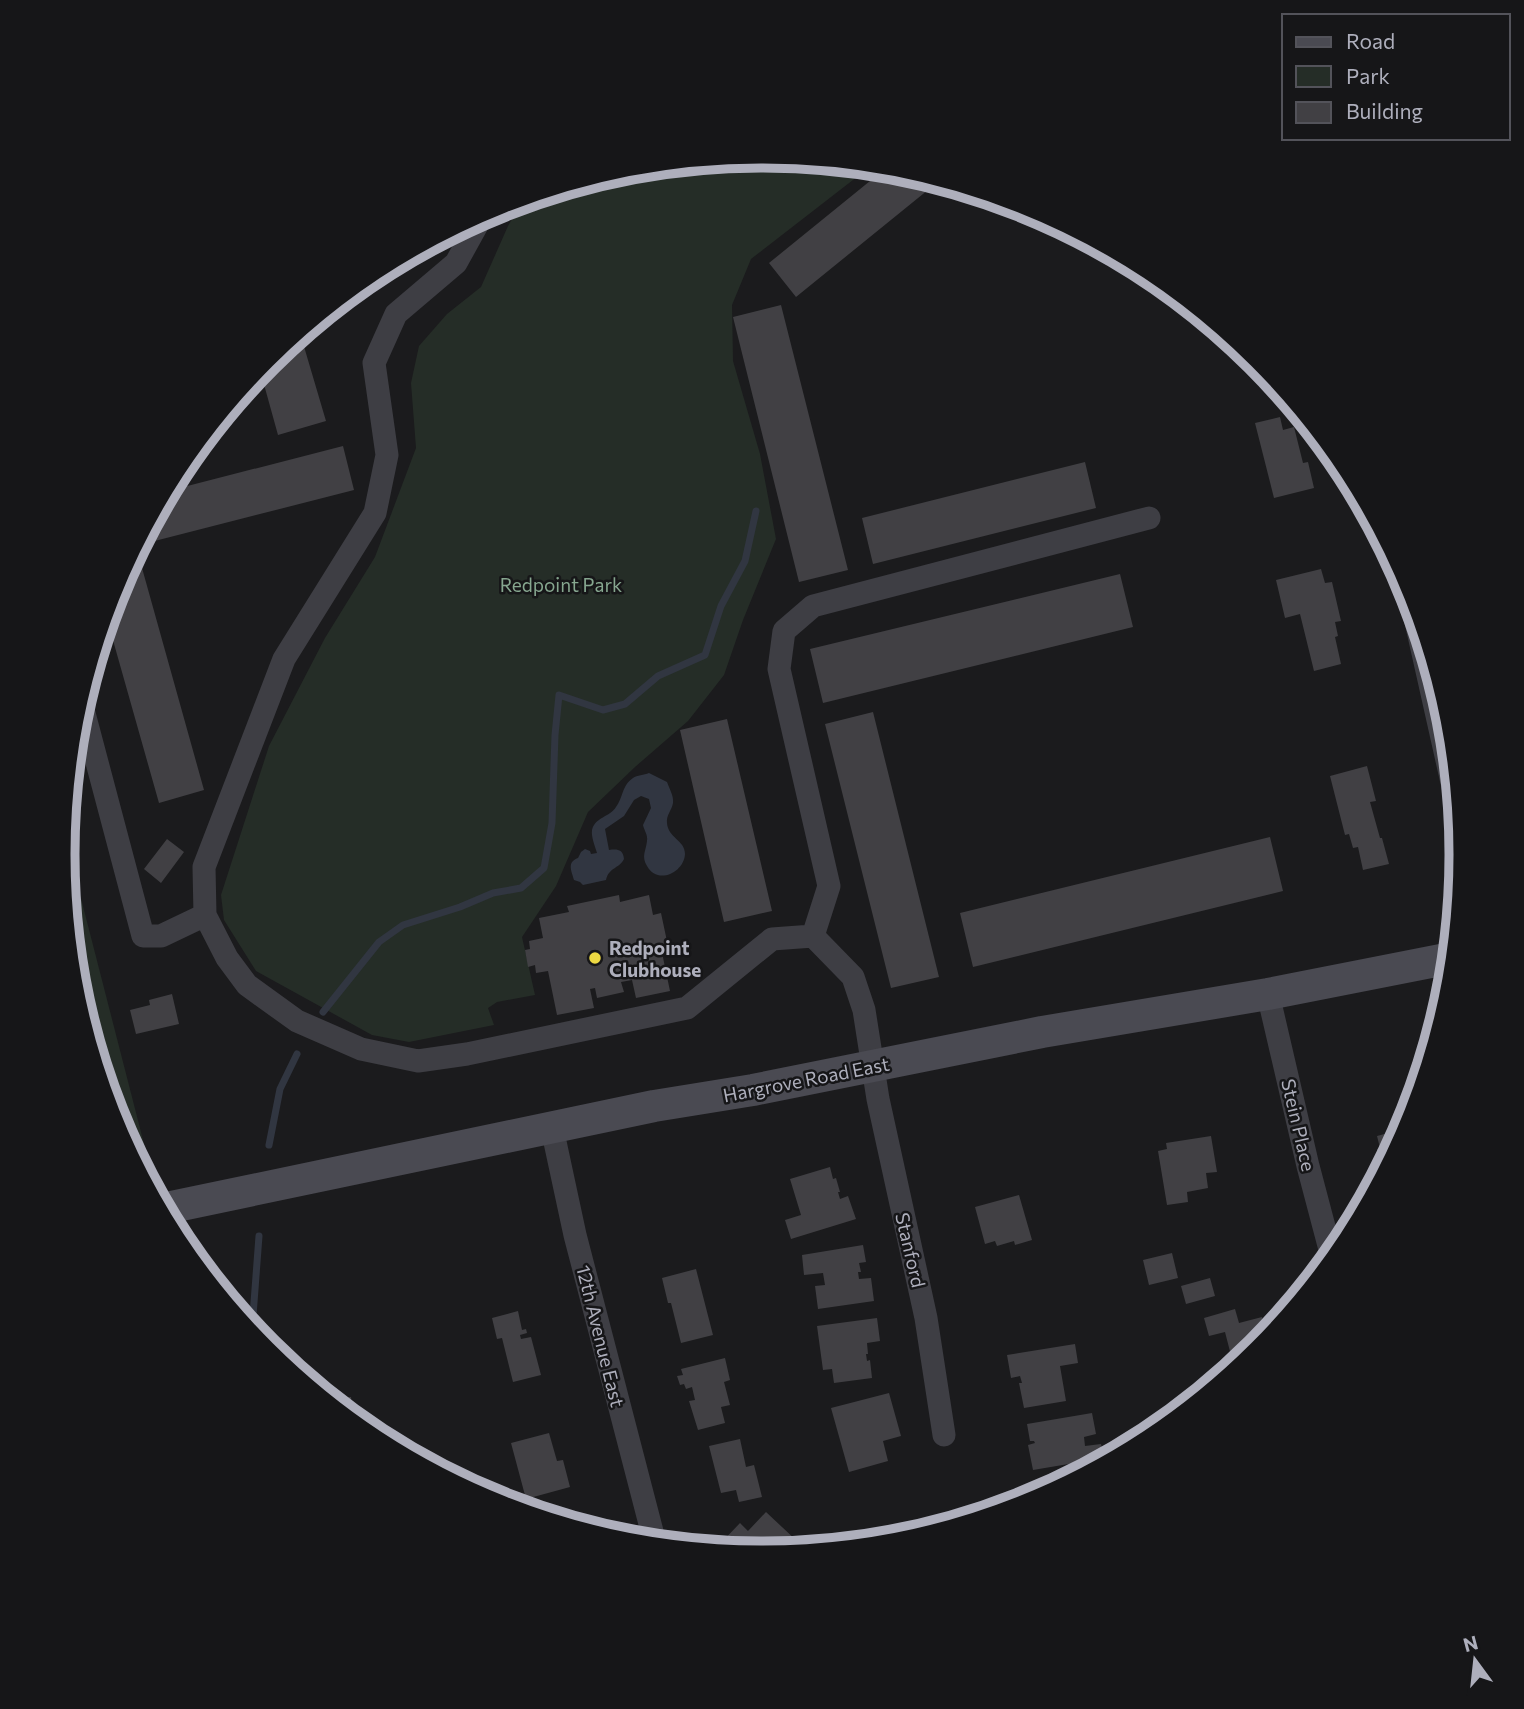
<svg xmlns="http://www.w3.org/2000/svg" width="1524" height="1709" font-family="Commissioner,sans-serif">
	<style>
		.green { fill: #252d27 }
		.water { fill: #313641 }
		.lines { fill: none; stroke-linecap: round; stroke-linejoin: round }
		.stream { stroke: #313641; stroke-width: 7 }
		.building { fill: #414044 }
		.street { stroke: #3e3e44; stroke-width: 23 }
		.secondary { stroke: #4a4a52; stroke-width: 32 }
		.poi-dot { fill: #edd943; stroke: #161618; stroke-width: 2.5 }
		.labels { text-anchor: middle; dominant-baseline: central; stroke-width: 5; stroke-linejoin: round; paint-order: stroke }
		.park-label { font-size: 19px; fill: #86a68f; stroke: #161618 }
		.poi-label { font-size: 19px; font-weight: bold; fill: #aeafbc; stroke: #161618; text-anchor: start }
		.street-label { font-size: 19px; fill: #aeafbc; stroke: #161618 }
		.rim { fill: none; stroke: #aeafbc; stroke-width: 9 }
	</style>
	<rect width="100%" height="100%" fill="#1b1b1d"/>
	<path class="green" d="M762 156 871 166 751 259 732 305 733 361 760 454 776 539 743 620 724 675 688 721 635 767 588 812 556 886 522 937 535 995 497 1002 488 1008 494 1025 409 1042 372 1035 256 971 224 920 221 895 269 746 325 638 375 557 416 448 411 383 419 346 447 314 481 287 508 226 523 200 626 169Z
		M65 836 152 1175 145 1176 116 1122 76 990 63 855Z"/>
	<path class="water" d="M649 773 667 782C669 788 674 796 673 803 672 810 666 815 667 823 668 838 685 840 685 854 684 873 657 885 647 866 641 856 646 851 647 841 648 835 644 830 643 825L651 808 649 799 641 796 634 800 624 816 605 829 609 850C617 849 623 849 624 859 619 869 609 867 606 880L583 885 580 882 574 880C571 870 567 862 578 858L581 852 585 849 590 851 591 854 597 853C595 846 591 837 592 830 595 817 610 817 616 807 623 798 622 785 633 778 637 775 644 775 649 773Z"/>
	<g class="lines">
		<path class="stream" d="M323 1012 379 942 403 925 460 907 493 893 521 888 544 868 552 823 555 735 559 695 603 710 625 704 658 676 705 655 721 606 745 561 756 511
			M269 1145 280 1089 297 1054
			M252 1329 259 1236"/>
	</g>
	<path class="building" d="M886 168 899 169 939 181 796 297 769 263Z
		M781 305 848 570 799 582 733 317Z
		M300 333 326 421 278 435 260 370 268 360Z
		M1280 417 1283 430 1294 427 1303 463 1308 462 1314 488 1274 498 1255 423Z
		M343 446 354 490 139 545 168 491Z
		M1085 462 1096 508 873 564 862 518Z
		M142 568 204 790 159 803 107 619 116 587 124 573Z
		M1321 569 1325 583 1332 582 1341 621 1335 622 1338 636 1335 637 1341 664 1314 671 1300 614 1285 618 1276 580Z
		M1120 574 1133 627 823 703 810 649Z
		M873 712 939 977 891 988 825 724Z
		M727 719 772 911 724 922 680 730Z
		M1367 766 1376 801 1370 802 1380 838H1382L1389 864 1363 870 1358 847 1353 848 1349 834 1345 835 1330 776Z
		M1270 837 1283 891 973 967 960 913Z
		M167 839 184 852 161 883 144 869Z
		M619 895 620 902 649 895 653 915 661 913 668 946 661 948 670 991 636 998 632 980 621 982 624 992 597 998 595 988 590 989 594 1008 557 1015 548 971 536 973 535 965 528 967 525 950 530 949 529 941 543 938 539 918 569 912 567 906Z
		M172 994 179 1024 136 1034 130 1010 150 1005 149 1000Z
		M1403 1129 1383 1169 1380 1170 1376 1156 1378 1155 1377 1149 1380 1148 1377 1136Z
		M1211 1136 1217 1172 1206 1173 1208 1188 1187 1192 1188 1202 1167 1205 1158 1151 1167 1149 1166 1143Z
		M830 1167 833 1179 836 1178 840 1192H838L840 1199 848 1196 856 1219 791 1239 785 1220 801 1215 790 1179Z
		M1019 1195 1032 1240 1015 1245 1014 1241 997 1246 995 1241 985 1244 975 1207Z
		M863 1245 866 1262 859 1263 861 1272H858L859 1279 871 1278 874 1301 818 1309 815 1286 825 1285 823 1273 804 1275 802 1255Z
		M1172 1253 1178 1278 1149 1285 1143 1260Z
		M696 1269 713 1335 681 1343 671 1303H668L662 1278Z
		M1210 1278 1215 1296 1186 1304 1181 1286Z
		M1235 1309 1239 1323 1262 1317 1267 1336 1256 1349 1234 1367 1225 1332 1209 1336 1204 1318Z
		M518 1311 522 1330 526 1329 527 1333 520 1335 521 1339 531 1337 541 1375 513 1382 502 1338 497 1339 492 1318Z
		M877 1318 880 1341 867 1343 868 1354H866L867 1361 870 1360 872 1378 834 1383 832 1369 823 1370 817 1326Z
		M1075 1344 1078 1363 1060 1366 1066 1401 1024 1408 1019 1383H1022L1020 1376 1011 1378 1007 1355Z
		M725 1358 730 1380 724 1382 730 1405 721 1407 725 1423 698 1430 689 1401 695 1400 692 1387 686 1389 684 1384 680 1385 677 1376 683 1375 681 1369Z
		M889 1393 901 1436 883 1441 888 1461 849 1472 831 1408Z
		M351 1397 353 1419 329 1399Z
		M1092 1413 1096 1434 1084 1437 1085 1446 1101 1444 1104 1458 1033 1470 1028 1445 1035 1443 1034 1441H1030L1027 1424Z
		M549 1433 557 1461 563 1460 570 1487 526 1499 511 1443Z
		M740 1439 746 1467 754 1465 762 1497 739 1502 736 1490 721 1493 709 1446Z
		M766 1512 798 1542 790 1551 762 1553 724 1550 719 1545 740 1523 748 1531Z"/>
	<g class="lines">
		<path class="street" d="M482 216 456 263 396 314 374 363 387 455 375 513 284 659 204 867 205 915 227 958 247 985 297 1021 361 1049 418 1061 467 1054 687 1008 772 939 813 936 853 977 864 1010 878 1099 926 1318 944 1435
			M1410 595 1455 796
			M81 702 143 936H161L205 915
			M813 936 829 886 779 669 784 631 813 606 1149 518
			M1268 994 1308 1166 1332 1257
			M552 1128 575 1235 655 1543"/>
		<path class="secondary" d="M162 1209 654 1106 753 1090 1042 1032 1268 994 1451 958"/>
	</g>
	<circle class="poi-dot" cx="595" cy="958" r="7"/>
	<g class="labels">
		<g class="park-label">
			<text x="561" y="584">Redpoint Park</text>
		</g>
		<g class="poi-label">
			<text x="609" y="947">Redpoint<tspan x="609" dy="22">Clubhouse</tspan></text>
		</g>
		<g class="street-label">
			<text transform="translate(806 1079) rotate(-11)">Hargrove Road East</text>
			<text transform="translate(1299 1125) rotate(77)">Stein Place</text>
			<text transform="translate(911 1250) rotate(77)">Stanford</text>
			<text transform="translate(601 1336) rotate(76)">12th Avenue East</text>
		</g>
	</g>
	<path d="M0 0H1524V1709H0ZM761 168H763A686 686 0 0 1 1449 854V855A686 686 0 0 1 763 1541H761A686 686 0 0 1 75 855V854A686 686 0 0 1 761 168Z" fill="#161618" fill-rule="evenodd"/>
	<path class="rim" d="M761 168H763A686 686 0 0 1 1449 854V855A686 686 0 0 1 763 1541H761A686 686 0 0 1 75 855V854A686 686 0 0 1 761 168Z"/>
	<rect x="1282" y="14" width="228" height="126" fill="#161618" stroke="#53535a" stroke-width="2"/>
	<rect x="1296" y="37" width="35" height="10" fill="#4a4a52" stroke="#53535a" stroke-width="2"/>
	<text x="1346" y="49" font-size="21" fill="#aeafbc">Road</text>
	<rect x="1296" y="66" width="35" height="21" fill="#252d27" stroke="#53535a" stroke-width="2"/>
	<text x="1346" y="84" font-size="21" fill="#aeafbc">Park</text>
	<rect x="1296" y="102" width="35" height="21" fill="#414044" stroke="#53535a" stroke-width="2"/>
	<text x="1346" y="119" font-size="21" fill="#aeafbc">Building</text>
	<g transform="translate(1475 1660) rotate(345)" stroke="#161618" stroke-width="5" paint-order="stroke">
	<path d="M0-5L12 26L0 18L-12 26Z" fill="#aeafbc"/>
	<text y="-10" font-size="19" font-weight="bold" text-anchor="middle" fill="#aeafbc">N</text>
	</g>
</svg>
